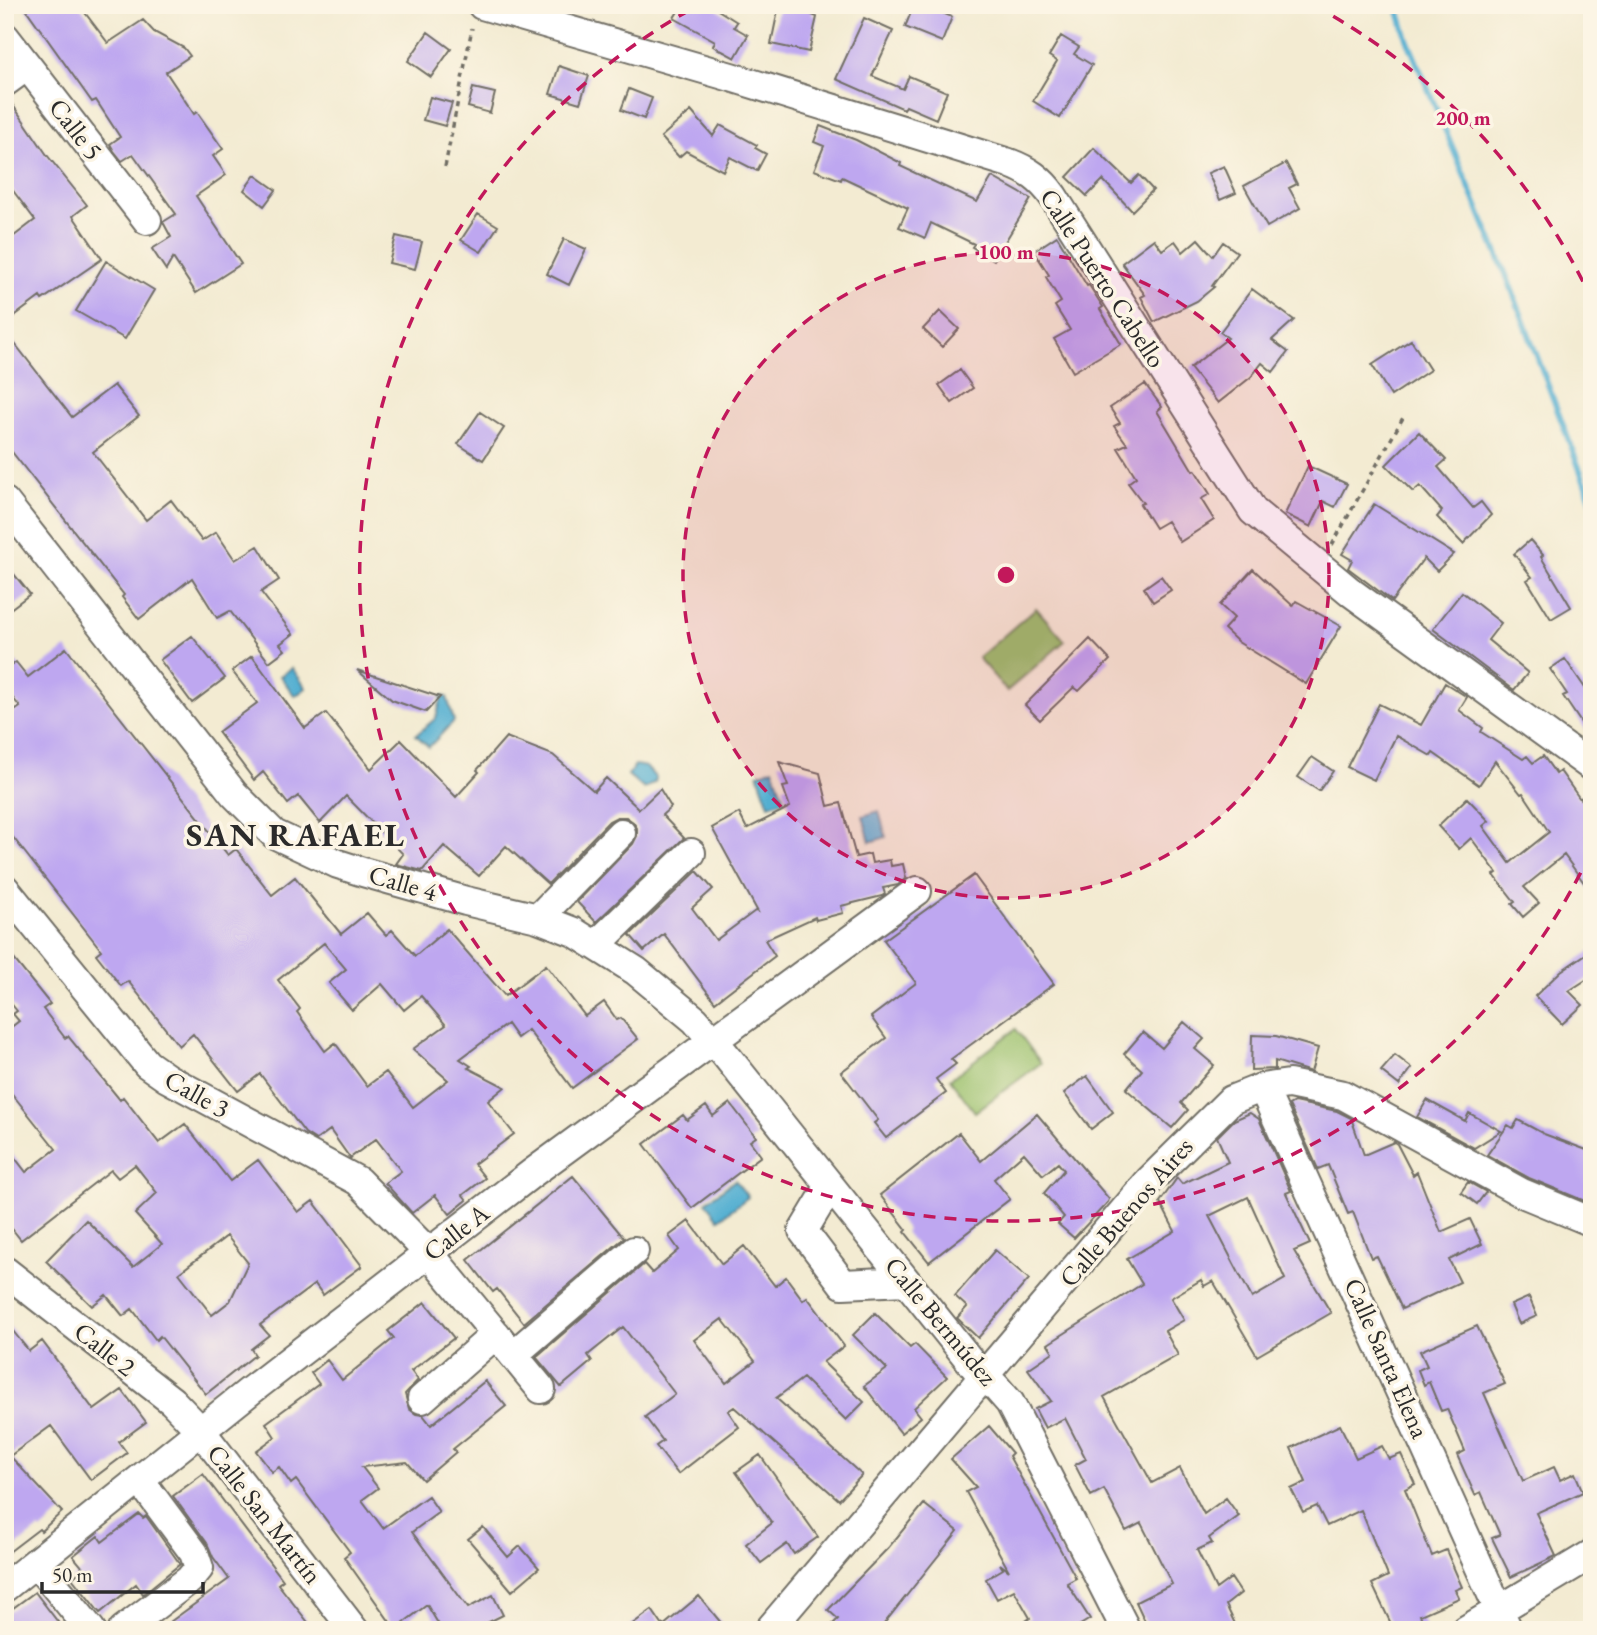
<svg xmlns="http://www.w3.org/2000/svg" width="1597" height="1635" font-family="'EB Garamond',serif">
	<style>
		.green { fill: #9ac06b; stroke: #62764b; stroke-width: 2 }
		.water { fill: #53afd1; stroke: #3f6d7e; stroke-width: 2 }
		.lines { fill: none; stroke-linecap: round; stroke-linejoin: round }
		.stream { stroke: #53afd1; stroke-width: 6 }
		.building { fill: #bea7f0; fill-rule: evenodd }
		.minor-casing { stroke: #716e65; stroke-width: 32 }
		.path { stroke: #716e65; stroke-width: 3.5; stroke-dasharray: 5 5; stroke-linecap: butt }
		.minor { stroke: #fff; stroke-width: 28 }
		.ring { fill: none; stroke: #c2185b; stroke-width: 3.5; stroke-dasharray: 12 9 }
		.labels { text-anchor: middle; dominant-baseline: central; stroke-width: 7; stroke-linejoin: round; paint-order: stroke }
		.street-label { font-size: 26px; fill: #2b2b2b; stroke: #fcf5e5 }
		.district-label { font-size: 33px; font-weight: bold; letter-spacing: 2px; fill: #2b2b2b; stroke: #fcf5e5 }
		.centre { fill: #c2185b; stroke: #fcf5e5; stroke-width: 3.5 }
		.ring-label { font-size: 21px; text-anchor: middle; font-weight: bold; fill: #c2185b; stroke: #fcf5e5; stroke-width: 7; stroke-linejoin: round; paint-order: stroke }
	</style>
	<rect width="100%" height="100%" fill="#fcf5e5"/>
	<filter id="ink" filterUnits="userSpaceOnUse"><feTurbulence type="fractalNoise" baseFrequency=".0143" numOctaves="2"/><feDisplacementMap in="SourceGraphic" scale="14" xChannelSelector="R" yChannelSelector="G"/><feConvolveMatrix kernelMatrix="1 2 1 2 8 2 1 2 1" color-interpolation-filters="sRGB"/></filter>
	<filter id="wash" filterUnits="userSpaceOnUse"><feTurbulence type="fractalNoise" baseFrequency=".00686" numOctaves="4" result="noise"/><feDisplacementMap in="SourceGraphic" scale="28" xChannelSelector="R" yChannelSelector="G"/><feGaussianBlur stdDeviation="1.57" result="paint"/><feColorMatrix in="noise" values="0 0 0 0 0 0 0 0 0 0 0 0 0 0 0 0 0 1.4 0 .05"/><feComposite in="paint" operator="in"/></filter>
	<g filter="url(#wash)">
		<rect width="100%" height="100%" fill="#f3ebd2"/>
		<path class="green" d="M1036 608 1065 641 1007 691 978 658Z
			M1016 1029 1041 1063 975 1112 950 1079Z"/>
		<path class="water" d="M292 668 306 688 295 696 280 676Z
			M442 696 447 697 454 721 429 747 416 735 436 718Z
			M635 765 646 767 656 778 655 782 644 789 628 775Z
			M773 768 784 800 769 805 758 774Z
			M879 811 886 837 870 842 863 816Z
			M735 1180 748 1197 719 1219 706 1202Z"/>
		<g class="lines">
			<path class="stream" d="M1397 5 1407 39 1509 282 1592 502"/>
		</g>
		<g id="blocks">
			<path class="building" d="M23 5H79L108 43 143 20 154 32 184 48 190 56 166 72 194 114 197 112 223 149 213 156 226 175 196 196 241 264 196 293 173 258 166 270 152 249 171 237 163 222 176 214 133 154 122 161 114 151 110 144 120 137 96 100 92 102Z
				M682 5H710L737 22 734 27 748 35 735 58 713 46 715 41 674 18Z
				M779 5H815L812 15 817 17 809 52 771 44Z
				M914 5H924L952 17 942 42 905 27Z
				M864 18 893 31 872 76 903 89 909 76 947 92 936 119 906 106 904 109 836 79Z
				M428 32 451 49 431 77 408 61Z
				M1061 36 1079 47 1074 54 1092 65 1060 118 1033 101 1057 61 1049 56Z
				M559 66 589 76 580 103 550 94Z
				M473 88 495 93 490 113 468 107Z
				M629 89 652 98 644 119 621 110Z
				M430 97 452 103 445 126 423 120Z
				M5 98H8L47 155 87 205 73 216 102 259 42 300 40 297 5 323V243L35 220 5 180Z
				M691 111 713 136 720 125 757 145 755 148 766 154 757 171 730 157 723 171 686 151 679 157 661 137Z
				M820 126 856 140 901 163 900 166 977 202 992 177 1031 199 994 260 972 247 974 244 931 223 925 238 899 227 908 208 842 177 841 180 814 170 824 146 814 142Z
				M1094 148 1131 183 1139 175 1153 190 1132 211 1103 180 1087 196 1067 177Z
				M1286 163 1297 184 1289 188 1300 208 1267 227 1244 186Z
				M1224 166 1236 193 1220 200 1208 173Z
				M255 175 276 190 264 206 244 190Z
				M478 214 498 226 481 252 461 240Z
				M396 236 422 242 415 269 389 263Z
				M1057 236 1087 286 1089 285 1103 307 1100 309 1121 344 1073 372 1054 339 1070 330 1055 306 1061 302 1046 277 1049 275 1034 251Z
				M564 239 586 249 569 285 547 274Z
				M1154 239 1162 250 1175 241 1183 252 1198 239 1213 256 1223 242 1237 252 1212 286 1214 287 1197 301 1154 322 1141 297 1145 295 1122 263Z
				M106 261 154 290 125 339 76 311Z
				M1252 289 1294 320 1272 340 1288 352 1273 372 1262 363 1251 377 1218 403 1190 368 1228 338 1220 332Z
				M940 311 959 329 942 347 923 329Z
				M5 331 72 417 114 385 139 416 93 452 146 520 171 500 202 541 216 532 235 560 258 546 279 580 261 592 293 634 280 644 285 650 269 662 230 611 217 618 192 578 139 619 122 597 124 595 5 443Z
				M1411 340 1430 370 1391 396 1372 365Z
				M960 370 973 388 952 403 939 385Z
				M1145 384 1162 407 1157 411 1193 471 1195 470 1210 494 1201 499 1214 520 1180 542 1167 521 1155 528 1140 504 1143 503 1128 483 1136 477 1118 448 1127 444 1114 426 1120 423 1110 408Z
				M480 412 504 428 483 460 458 444Z
				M1419 432 1446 460 1438 467 1473 508 1481 502 1491 515 1463 544 1437 517 1442 511 1420 486 1413 492 1386 465Z
				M1308 466 1347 484 1335 507 1323 501 1311 527 1285 514Z
				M1374 504 1454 554 1437 571 1424 558 1392 601 1348 568 1352 560 1342 554Z
				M1530 540 1543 555 1541 557 1571 607 1551 619 1527 580 1532 577 1514 554Z
				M5 563 30 594 5 613Z
				M1253 569 1293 606 1296 601 1341 626 1306 684 1238 642 1224 629 1234 618 1220 605Z
				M1161 576 1171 590 1153 602 1144 588Z
				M1462 592 1501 623 1488 640 1528 673 1514 690 1433 629Z
				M192 636 225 678 192 703 160 660Z
				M1090 639 1110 660 1079 691 1074 687 1040 720 1025 705Z
				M66 648 228 855 236 849 272 895 295 877 341 934 367 913 386 935 392 930 415 956 447 929 505 996 546 965 585 1016 604 1002 617 1020 621 1018 638 1039 572 1088 528 1030 517 1038 507 1024 460 1059 471 1066 468 1068 505 1087 488 1101 514 1134 474 1164 485 1178 463 1195 467 1200 450 1214 435 1195 412 1213 385 1183 401 1171 376 1139 350 1158 330 1130 316 1140 305 1133 260 1074 238 1091 193 1034 179 1046 128 981 121 986 96 954 101 950 5 827V718L20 707 5 688V670L16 662 28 677ZM324 943 346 969 329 983 352 1010 382 984 404 1010 421 996 446 1025 413 1049 448 1080 413 1107 386 1072 367 1086 335 1043 325 1051 297 1012 300 1009 278 980Z
				M252 656 305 728 326 713 371 769 401 740 456 797 479 772 477 770 506 737 553 755 594 791 606 778 639 809 660 789 671 807 662 815 684 838 596 922 577 902 633 844 637 836V828L633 822 626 817H617L609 821 548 884 506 846 479 876 444 846 422 871 396 864 403 854 346 796 320 823 298 796 288 804 263 772 254 780 218 732 257 703 232 671Z
				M1565 659 1592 698V739L1563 696 1567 694 1550 669Z
				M357 670 440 697 426 712 392 700Z
				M1445 683 1467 697 1459 710 1483 728 1481 732 1523 759 1527 756 1533 763 1543 756 1556 774 1560 771 1580 799 1582 797 1592 808V894L1564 855 1524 887 1539 903 1523 917 1512 904 1515 902 1494 875 1497 873 1471 838 1459 849 1438 826 1467 798 1489 821 1483 826 1510 863 1549 832 1523 793 1521 794 1495 761 1479 785 1433 753 1431 756 1396 736 1374 780 1347 767 1379 704 1421 725Z
				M1312 757 1333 771 1319 791 1298 777Z
				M779 762 820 773 828 806 841 803 856 857 870 854 872 863 890 860 891 866 903 864 906 878 898 885 883 888 885 894 882 896 841 906 843 913 816 920 815 917 765 940 775 956 715 1002 664 934 644 951 630 935 697 871 713 889 692 908 716 940 755 911 758 912 712 828 739 813 747 829 790 807 783 787 788 786Z
				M974 875 1054 984 951 1059 956 1064 936 1079 946 1093 886 1138 874 1123 878 1120 841 1072 886 1038 871 1017 916 983 884 940Z
				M5 948 50 1004 43 1009 65 1038 68 1036 120 1100 123 1097 159 1143 185 1124 230 1181 258 1160 298 1212 313 1201 362 1266 323 1295 315 1284 260 1325 269 1335 251 1349 255 1355 206 1394 160 1336 156 1340 132 1309 123 1316 106 1295 92 1306 46 1261 86 1220 133 1267 162 1244 135 1214 157 1193 135 1165 118 1178 111 1170 21 1240 5 1220V1145L26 1172 56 1149 5 1085V1032L19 1021 13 1014 17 1011 5 996ZM227 1236 248 1263 230 1301 212 1315 179 1273Z
				M1592 950V976L1569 991 1583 1005 1562 1024 1535 996 1561 971Z
				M1184 1022 1204 1039 1195 1049 1214 1065 1181 1103 1188 1110 1172 1128 1126 1089 1142 1070 1124 1054 1143 1032 1162 1048Z
				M1252 1035 1276 1036 1318 1048 1311 1072 1275 1061V1069L1251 1070Z
				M1395 1055 1412 1068 1399 1085 1381 1071Z
				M1087 1076 1113 1112 1091 1129 1064 1093Z
				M1427 1100 1465 1121 1469 1113 1501 1131 1474 1148 1417 1117Z
				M1294 1102 1337 1111 1351 1118 1364 1155 1394 1142 1397 1144 1413 1175 1417 1172 1441 1232 1470 1219 1482 1244 1449 1260 1460 1282 1402 1309 1377 1256 1371 1258 1353 1212 1348 1214 1328 1165 1318 1169 1289 1105Z
				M730 1103 756 1137 750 1141 761 1156 692 1208 644 1144 683 1115 687 1120 706 1106 713 1116Z
				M1250 1113 1259 1119 1291 1191 1286 1193 1310 1244 1294 1251 1331 1313 1257 1356 1213 1281 1204 1286 1201 1280 1171 1298 1184 1320 1165 1331 1178 1355 1104 1397 1152 1483 1180 1468 1204 1514 1226 1498 1239 1516 1209 1538 1212 1543 1197 1550 1216 1589 1231 1578 1241 1593 1226 1605 1238 1630H1149L1136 1602 1172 1584 1141 1523 1126 1531 1104 1489 1091 1496 1075 1465 1086 1459 1065 1418 1045 1428 1035 1409 1051 1401 1028 1369 1053 1352 1048 1344 1142 1284 1127 1259 1175 1231 1160 1202 1177 1178 1182 1184 1228 1162 1217 1137 1234 1120ZM1248 1197 1285 1279 1252 1298 1209 1216Z
				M1037 1114 1109 1199 1108 1202 1074 1238 1058 1224 1064 1217 1044 1193 1064 1170 1058 1163 1043 1175 1024 1153 994 1179 1010 1199 929 1262 905 1232 907 1230 880 1195 959 1133 981 1161Z
				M1518 1120 1544 1134 1592 1152V1204L1529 1178 1487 1155 1508 1125 1513 1128Z
				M573 1176 624 1238 524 1323 497 1289 493 1292 468 1260Z
				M1468 1182 1486 1192 1477 1204 1461 1192Z
				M689 1221 722 1264 744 1246 775 1286 786 1277 803 1300 807 1297 844 1346 823 1362 864 1402 846 1420 803 1378 776 1398 862 1475 839 1500 734 1407 728 1411 739 1427 678 1474 656 1446 663 1441 645 1417 675 1394 623 1327 588 1355 592 1361 561 1387 536 1357 644 1264 652 1273 679 1250 669 1236ZM722 1319 755 1361 726 1383 694 1340Z
				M995 1250 1029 1279 978 1338 957 1318 967 1307 955 1296Z
				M1529 1297 1537 1316 1519 1324 1511 1305Z
				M425 1302 454 1338 411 1371 418 1380 405 1394 409 1409 416 1414 423 1415 431 1425 485 1381 506 1406 453 1449 456 1452 423 1480 407 1462 362 1467 378 1488 362 1500 383 1528 428 1496 439 1512 412 1532 468 1608 493 1595 503 1615 473 1630H442L427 1605 395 1629 344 1557 350 1552 296 1480 291 1484 279 1467 272 1472 256 1451 275 1437 266 1423 319 1384 311 1373 327 1360 342 1380 394 1338 388 1331Z
				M875 1313 910 1348 915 1344 947 1377 914 1408 921 1417 901 1433 864 1386 887 1369 853 1335Z
				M5 1321 29 1351 42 1341 94 1410 122 1390 146 1422 119 1442 127 1453 91 1480 51 1426 10 1456 62 1512 41 1531 39 1529 5 1555Z
				M1477 1326 1505 1384 1484 1393 1523 1481 1554 1467 1560 1480 1575 1473 1583 1492 1536 1513 1556 1556 1511 1577 1492 1538 1500 1535 1481 1492 1475 1495 1457 1455 1465 1451 1447 1409 1441 1411 1429 1382 1424 1385 1418 1370 1427 1366 1420 1351Z
				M1340 1425 1356 1458 1382 1446 1389 1459 1401 1454 1415 1484 1405 1489 1432 1556 1446 1550 1462 1587 1455 1590 1459 1598 1420 1615 1427 1630H1394L1372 1584 1388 1576 1361 1510 1327 1526 1317 1506 1303 1512 1291 1489 1306 1482 1291 1448Z
				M989 1426 1012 1453 1009 1456 1076 1578 1067 1583 1090 1619 1072 1630H1013L1030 1618 1014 1590 997 1599 986 1579 1003 1569 1000 1564 1009 1571 966 1492 976 1487 951 1459Z
				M760 1455 818 1537 794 1554 787 1544 761 1563 746 1544 772 1523 736 1472Z
				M203 1474 283 1580 278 1584 314 1630H159L229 1579 213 1557 207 1543 173 1496Z
				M924 1504 958 1531 879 1630H827L838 1619 828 1610 889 1547Z
				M139 1514 143 1518 146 1516 180 1564 143 1594 136 1584 100 1613 72 1578 84 1569 73 1556 98 1536 102 1542Z
				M483 1527 508 1557 520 1546 539 1568 512 1591 468 1539Z
				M35 1592 64 1630H5V1614Z
				M699 1596 727 1630H624L652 1610 663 1626Z"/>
		</g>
	</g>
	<g filter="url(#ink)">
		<use href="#blocks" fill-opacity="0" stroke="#716e65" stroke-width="2"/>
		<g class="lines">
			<g class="minor-casing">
				<path id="minor" d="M482 5 731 77 1009 163C1028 170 1041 179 1053 196L1253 511 1352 593 1592 767
					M5 37 147 220
					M5 82 27 66
					M5 502 234 794 274 834 338 864 363 872 466 901 538 918 574 932 636 971 695 1020 724 1053 983 1377 995 1386 1010 1403 1126 1630
					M5 889 147 1064 167 1078 358 1181 429 1253 541 1389
					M538 918 621 833
					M596 945 691 853
					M1263 1088 1508 1630
					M830 1186 803 1231 843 1284 906 1281
					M5 1271 172 1401 201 1431 354 1630
					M513 1355 634 1251
					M422 1399 496 1334
					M36 1563 91 1630
					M5 1587 250 1391 531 1174 917 891
					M123 1630 189 1580 199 1568 194 1553 140 1480
					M769 1630 1149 1181 1231 1100 1261 1088 1289 1084 1343 1095 1522 1193 1592 1222
					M1466 1630 1592 1554"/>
			</g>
			<path class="path" d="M445 167 472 28
				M1332 545 1404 416"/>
			<use href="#minor" class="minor"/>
		</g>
	</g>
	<circle cx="1006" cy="575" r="323" fill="#c2185b" fill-opacity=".12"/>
	<g class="ring">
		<circle cx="1006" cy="575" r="323"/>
		<path d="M1590 854A647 647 0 1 1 697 6M1315 6A647 647 0 0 1 1590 296"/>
	</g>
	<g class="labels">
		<g class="street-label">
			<text transform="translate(76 129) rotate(52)">Calle 5</text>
			<text transform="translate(1103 278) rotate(57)">Calle Puerto Cabello</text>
			<text transform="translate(403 883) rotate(16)">Calle 4</text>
			<text transform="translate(197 1094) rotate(29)">Calle 3</text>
			<text transform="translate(1126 1212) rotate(-49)">Calle Buenos Aires</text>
			<text transform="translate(456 1232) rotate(-38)">Calle A</text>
			<text transform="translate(941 1321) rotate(50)">Calle Bermúdez</text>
			<text transform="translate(105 1349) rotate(38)">Calle 2</text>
			<text transform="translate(1387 1358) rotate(66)">Calle Santa Elena</text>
			<text transform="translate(265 1514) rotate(52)">Calle San Martín</text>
		</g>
		<g class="district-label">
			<text x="296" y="834">SAN RAFAEL</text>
		</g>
	</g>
	<circle cx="1006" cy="575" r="10" class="centre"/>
	<g class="ring-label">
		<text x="1463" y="125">200 m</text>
		<text x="1006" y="259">100 m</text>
	</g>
	<rect width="1597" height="1635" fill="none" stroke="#fcf5e5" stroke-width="28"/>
	<path d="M42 1582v10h161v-10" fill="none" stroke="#2b2b2b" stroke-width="3.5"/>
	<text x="52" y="1582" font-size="21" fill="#2b2b2b" stroke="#fcf5e5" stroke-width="5" paint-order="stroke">50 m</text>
</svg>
